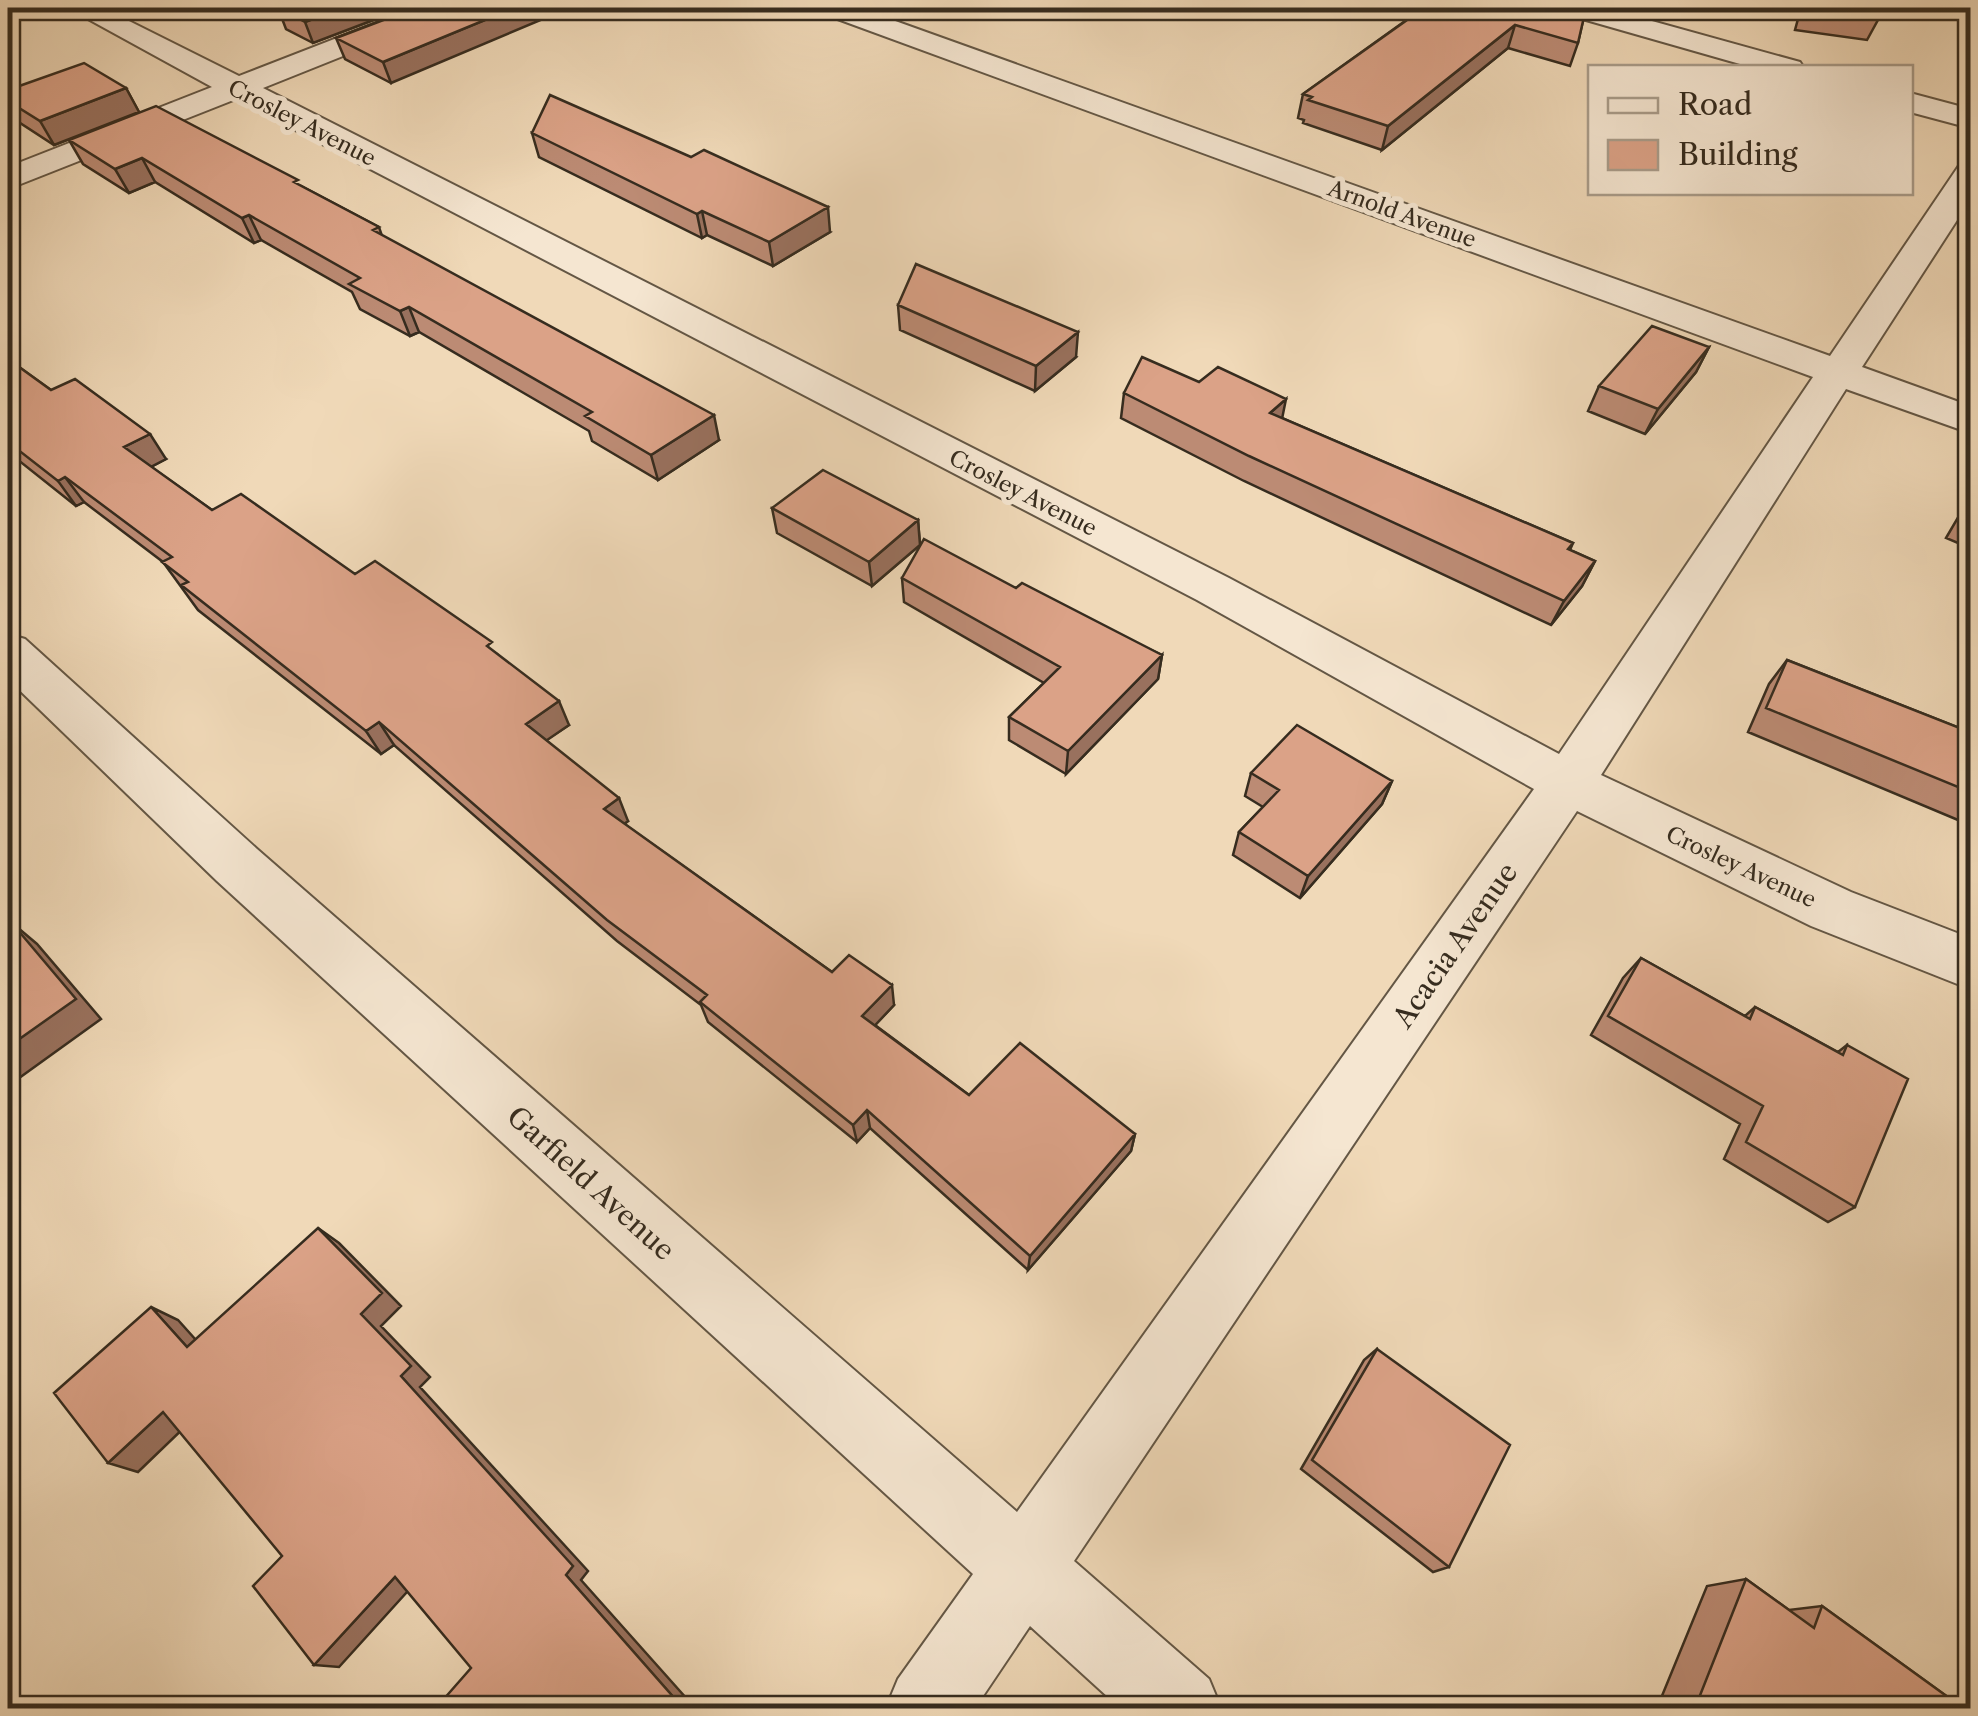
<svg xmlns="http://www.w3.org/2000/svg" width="1978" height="1716" font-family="'Libre Caslon Text',serif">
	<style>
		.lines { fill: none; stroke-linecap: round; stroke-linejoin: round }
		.minor-casing { stroke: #645745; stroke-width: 4 }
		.minor { fill: #f5e6d1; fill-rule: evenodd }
		.wall { fill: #bc8b74; stroke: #362c1f; stroke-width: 2.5 }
		.shaded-wall { fill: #99715e; stroke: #362c1f; stroke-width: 2.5 }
		.building { fill: #dba287; stroke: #362c1f; stroke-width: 2.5 }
		.labels { text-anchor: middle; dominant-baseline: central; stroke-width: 10; stroke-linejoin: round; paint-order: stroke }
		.far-street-label { font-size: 22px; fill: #362c1f; stroke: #f5e6d1 }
		.street-label { font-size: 28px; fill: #362c1f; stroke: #f5e6d1 }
	</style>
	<rect width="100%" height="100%" fill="#f0d9b8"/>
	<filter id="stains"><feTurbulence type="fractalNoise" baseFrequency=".002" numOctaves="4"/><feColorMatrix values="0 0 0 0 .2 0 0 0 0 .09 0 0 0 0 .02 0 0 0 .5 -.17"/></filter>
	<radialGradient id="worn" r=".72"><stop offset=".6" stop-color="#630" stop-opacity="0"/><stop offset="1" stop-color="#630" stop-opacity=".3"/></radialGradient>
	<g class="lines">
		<g class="minor-casing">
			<path id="minor" d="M68 8H103L239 76 414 8H452L448 14 263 88 1229 578 1559 754 1813 377 824 14 820 8H859L1830 356 1958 167 1970 164V200L1862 367 1970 406V433L1846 389 1601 775 1851 892 1970 938V989L1811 926 1577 811 1074 1561 1209 1679 1221 1708H1120L1030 1626 975 1708H886L898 1679 973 1574 217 881 8 679V634L25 639 257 849 1017 1512 1534 789 1197 600 236 99 8 189V167L212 87Z
				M1561 8H1605L1800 62 1804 68H1754L1565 14Z
				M1910 93 1970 109V128L1910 112Z"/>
		</g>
		<use href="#minor" class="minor"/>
	</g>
	<path class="wall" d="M278 8H405L313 43 286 29Z
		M415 8 391 83 345 59 336 38Z
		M1414 8H1586L1578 43 1570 66 1508 48 1382 150 1303 123 1304 120 1298 118 1303 94 1412 16Z
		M1647 8H1694L1691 14Z
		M1801 8H1880L1879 18 1867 40 1795 30Z
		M126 88 139 112 54 145 11 117 8 112V90Z
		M532 133 830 232 773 266 707 235 702 238 539 157Z
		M69 140 301 186 379 227 382 236 719 440 658 480 592 441 589 431 419 332 410 336 360 309 352 292 261 240 254 243 155 182 129 193 83 164Z
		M898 305 1076 357 1035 391 900 330Z
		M1709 347 1696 372 1645 434 1588 411 1599 386Z
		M8 359 51 390 166 459 151 467 212 510 355 574 497 654 569 725 546 740 628 821 624 824 832 972 894 1005 875 1025 969 1095 1135 1134 1131 1151 1028 1270 870 1128 857 1142 708 1022 701 1005 617 941 394 745 381 754 198 610 163 562 84 502 76 506 8 452Z
		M1124 393 1282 418 1573 543 1570 550 1595 561 1582 586 1551 625 1244 481 1121 418Z
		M1970 497V548L1946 538Z
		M772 508 918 520 920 545 872 586 777 533Z
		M902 578 1016 588 1162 655 1158 679 1066 774 1009 740V717L1044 683 904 602Z
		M1787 660 1970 732V825L1748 732 1769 684Z
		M1251 773 1392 781 1382 804 1300 898 1233 855 1239 832 1263 807 1245 796Z
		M1641 958 1745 1016 1755 1007 1838 1052 1847 1045 1855 1207 1828 1222 1724 1159 1740 1124 1591 1035 1623 978Z
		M1377 1349 1449 1567 1433 1572 1301 1469 1364 1360Z
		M1746 1579 1789 1610 1822 1606 1963 1708H1657L1707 1586Z"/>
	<path class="shaded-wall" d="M343 8H405L313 43 305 22Z
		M514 8H569L391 83 383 62Z
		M1515 25 1508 48 1382 150 1388 126Z
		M126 88 139 112 54 145 40 121Z
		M142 158 155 182 129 193 115 169Z
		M828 207 830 232 773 266 769 242Z
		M702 211 707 235 702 238 697 214Z
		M249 215 261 240 254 243 242 218Z
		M409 307 419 332 410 336 400 311Z
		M1078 332 1076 357 1035 391 1036 366Z
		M1709 347 1696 372 1645 434 1658 409Z
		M1286 399 1281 424 1270 413Z
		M714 415 719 440 658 480 651 455Z
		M150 434 166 459 141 472 124 447Z
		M65 477 84 502 76 506 58 481Z
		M918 520 920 545 872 586 869 562Z
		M1595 561 1582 586 1551 625 1564 601Z
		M1162 655 1158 679 1066 774 1068 751Z
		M559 701 569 725 537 747 526 724Z
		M379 722 394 745 381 754 366 731Z
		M1392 781 1382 804 1300 898 1308 876Z
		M619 798 628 821 614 832 604 809Z
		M11 922 37 944 101 1019 8 1086Z
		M892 985 894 1005 866 1035 862 1016Z
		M867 1110 870 1128 857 1142 853 1125Z
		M1135 1134 1131 1151 1028 1270 1030 1256Z
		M318 1228 339 1243 401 1306 381 1326 430 1377 420 1387 588 1571 581 1580 695 1708H683L566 1575 401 1376 361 1314Z
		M151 1307 178 1320 213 1359 187 1347Z
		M163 1412 190 1422 138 1472 108 1463Z
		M395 1577 416 1582 339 1667 314 1665Z"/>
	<path class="building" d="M278 8H343L305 22Z
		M415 8H514L383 62 336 38Z
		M1424 8H1586L1578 43 1515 25 1388 126 1308 100 1312 97 1303 94Z
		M1810 8H1880L1879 18Z
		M84 63 126 88 40 121 8 101V90Z
		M550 95 691 157 704 150 828 207 769 242 702 211 697 214 532 133Z
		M156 106 298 180 294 182 379 227 373 230 714 415 651 455 585 416 592 412 409 307 400 311 349 284 360 278 249 215 242 218 142 158 115 169 69 140Z
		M916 264 1078 332 1036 366 898 305Z
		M1652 326 1709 347 1658 409 1599 386Z
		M1142 357 1199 382 1218 367 1286 399 1270 413 1573 543 1568 549 1595 561 1564 601 1249 456 1124 393Z
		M8 359 51 390 75 379 150 434 124 447 212 510 241 494 355 574 375 561 492 642 487 646 559 701 526 724 619 798 604 809 832 972 849 955 892 985 862 1016 969 1095 1020 1043 1135 1134 1030 1256 867 1110 853 1125 700 1002 707 995 607 920 379 722 366 731 181 585 188 582 162 562 172 557 65 477 58 481 8 442Z
		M823 470 918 520 869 562 772 508Z
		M924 539 1016 588 1022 583 1162 655 1068 751 1009 717 1060 667 902 578Z
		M1787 660 1970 732V792L1766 708Z
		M1297 725 1392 781 1308 876 1239 832 1279 790 1251 773Z
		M11 922 76 999 8 1047V925Z
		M1641 958 1750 1019 1755 1007 1843 1055 1847 1045 1908 1079 1855 1207 1746 1142 1763 1106 1608 1016Z
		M318 1228 382 1293 361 1314 411 1366 401 1376 573 1566 566 1575 683 1708H436L471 1668 395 1577 314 1665 253 1586 282 1556 163 1412 108 1463 54 1393 151 1307 187 1347Z
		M1377 1349 1510 1445 1449 1567 1312 1460Z
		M1746 1579 1814 1628 1822 1606 1963 1708H1695Z"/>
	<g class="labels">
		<g class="far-street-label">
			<text transform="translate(302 123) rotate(27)">Crosley Avenue</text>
			<text transform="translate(1402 214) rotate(20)">Arnold Avenue</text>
			<text transform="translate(1023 493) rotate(27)">Crosley Avenue</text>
			<text transform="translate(1741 867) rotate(25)">Crosley Avenue</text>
		</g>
		<g class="street-label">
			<text transform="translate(1455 945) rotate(-55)">Acacia Avenue</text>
			<text transform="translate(591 1183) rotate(42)">Garfield Avenue</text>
		</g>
	</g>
	<rect width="1978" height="1716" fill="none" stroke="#f0d9b8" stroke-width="40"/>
	<rect x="10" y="10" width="1958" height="1696" fill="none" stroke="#362c1f" stroke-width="5"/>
	<rect x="20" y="20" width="1938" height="1676" fill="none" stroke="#362c1f" stroke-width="2.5"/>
	<rect x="1588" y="65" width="325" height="130" fill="#f5e6d1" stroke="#a99c8a" stroke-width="2.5"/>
	<rect x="1608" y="98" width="50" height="15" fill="#f5e6d1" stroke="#a99c8a" stroke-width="2.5"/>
	<text x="1678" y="115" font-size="30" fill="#362c1f">Road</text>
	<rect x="1608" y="140" width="50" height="30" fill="#dba287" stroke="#a99c8a" stroke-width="2.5"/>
	<text x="1678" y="165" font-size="30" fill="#362c1f">Building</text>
	<rect width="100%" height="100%" filter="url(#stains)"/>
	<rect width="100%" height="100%" fill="url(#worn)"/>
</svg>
